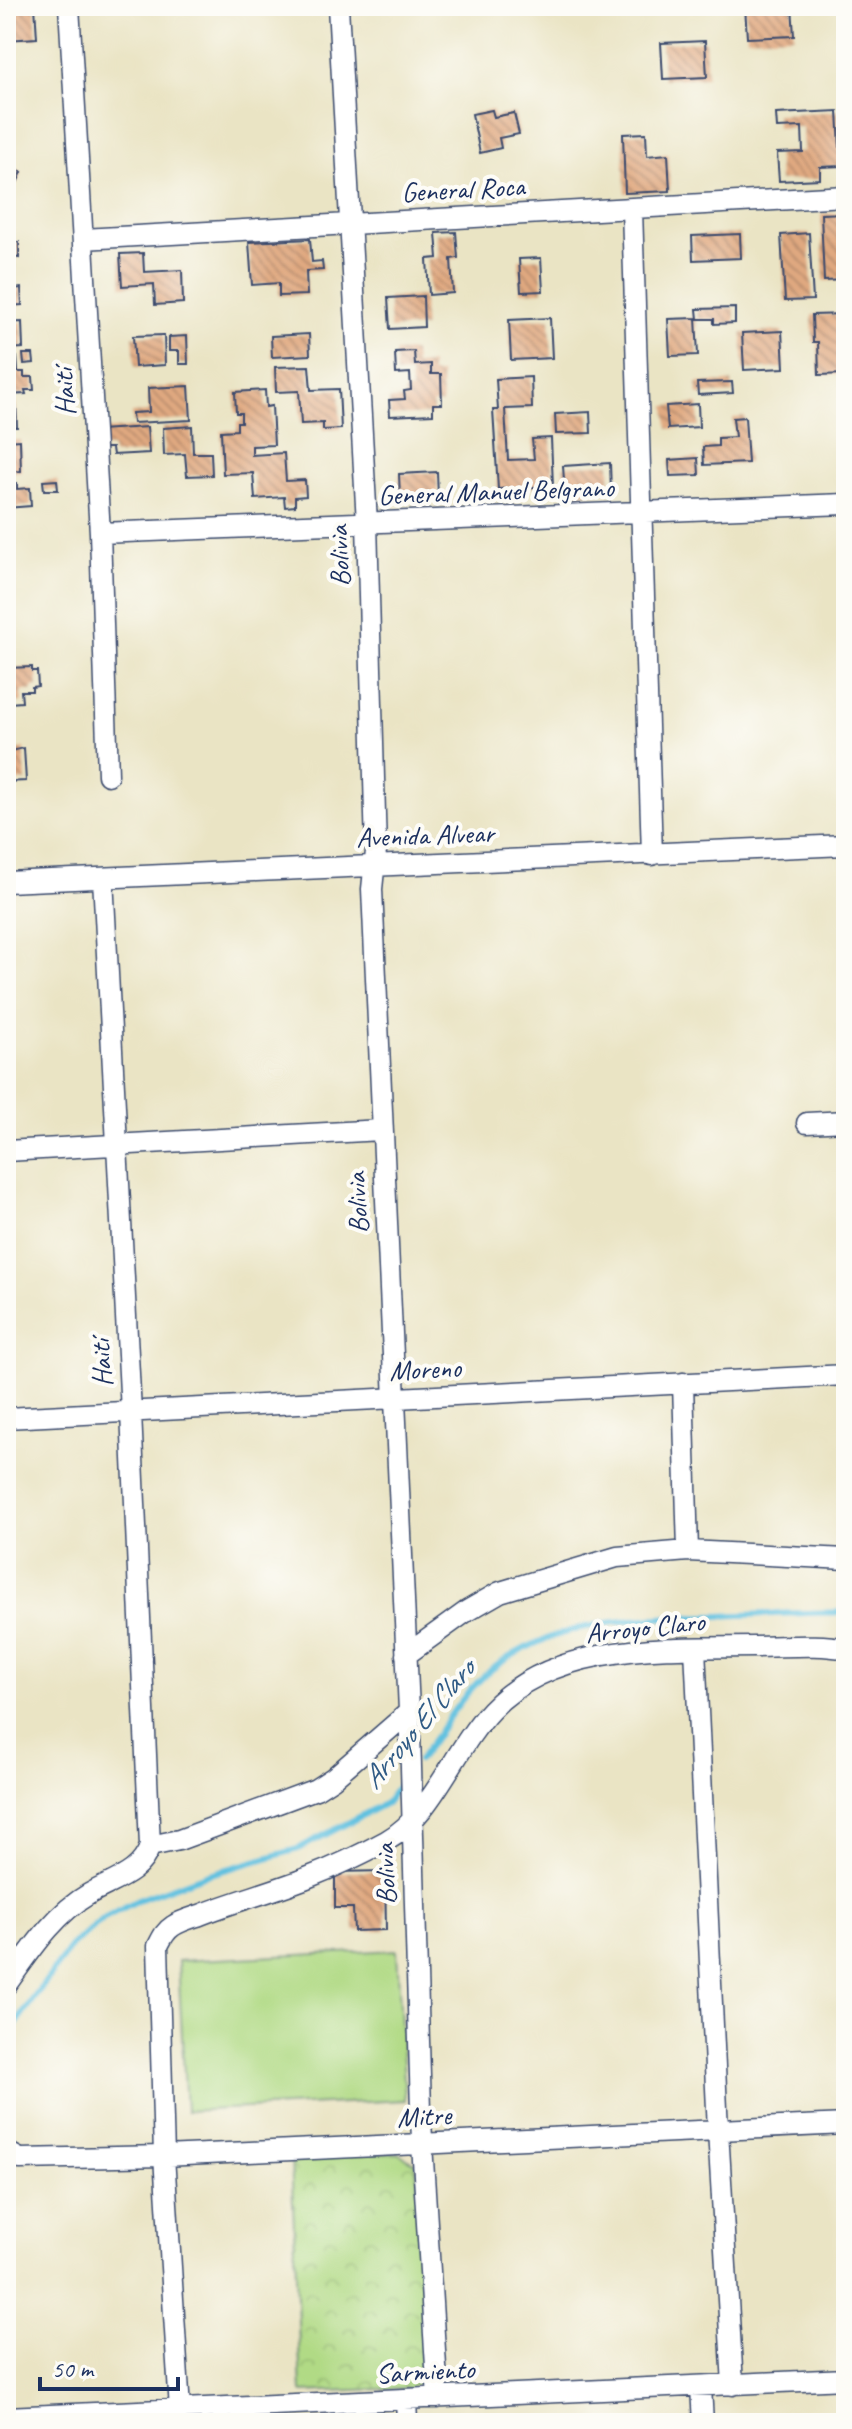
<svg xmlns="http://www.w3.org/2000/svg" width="852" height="2429" font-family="Caveat,sans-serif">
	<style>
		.grass { fill: #b1da85; stroke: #668472; stroke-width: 2 }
		.park { fill: url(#park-crowns); stroke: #668472; stroke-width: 2 }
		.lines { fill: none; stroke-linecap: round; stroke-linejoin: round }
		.stream { stroke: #61c1e0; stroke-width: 6 }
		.building { fill: url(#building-back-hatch) }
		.minor-casing { stroke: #3a4a6d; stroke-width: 23 }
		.minor { stroke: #fff; stroke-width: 20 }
		.labels { text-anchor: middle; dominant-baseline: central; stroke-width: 8; stroke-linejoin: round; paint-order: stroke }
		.street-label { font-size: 28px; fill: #1b2f5e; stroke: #fdfcf7 }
		.water-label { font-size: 30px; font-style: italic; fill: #305b85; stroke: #fdfcf7 }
	</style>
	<defs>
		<pattern id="park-crowns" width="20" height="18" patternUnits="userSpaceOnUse" patternTransform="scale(2)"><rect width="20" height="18" fill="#b1da85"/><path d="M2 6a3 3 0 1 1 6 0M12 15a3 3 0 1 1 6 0" fill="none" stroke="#98bb75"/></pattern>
		<pattern id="building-back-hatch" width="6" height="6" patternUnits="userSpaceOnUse" patternTransform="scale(2)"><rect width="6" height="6" fill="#e0a980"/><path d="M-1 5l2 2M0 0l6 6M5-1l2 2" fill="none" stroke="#b58a6c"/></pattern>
	</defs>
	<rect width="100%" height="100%" fill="#fdfcf7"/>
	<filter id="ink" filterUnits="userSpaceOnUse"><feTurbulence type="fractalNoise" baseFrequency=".0125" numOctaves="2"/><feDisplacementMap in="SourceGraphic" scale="16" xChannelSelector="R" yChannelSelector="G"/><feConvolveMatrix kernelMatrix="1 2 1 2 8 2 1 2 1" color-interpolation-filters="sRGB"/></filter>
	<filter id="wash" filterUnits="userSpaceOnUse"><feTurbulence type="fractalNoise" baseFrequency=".006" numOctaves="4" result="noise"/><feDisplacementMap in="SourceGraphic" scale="32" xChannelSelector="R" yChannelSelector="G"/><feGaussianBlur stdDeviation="1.8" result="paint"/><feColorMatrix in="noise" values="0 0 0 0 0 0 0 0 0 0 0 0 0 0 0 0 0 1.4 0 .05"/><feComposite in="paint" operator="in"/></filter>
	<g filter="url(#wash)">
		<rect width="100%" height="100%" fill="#eae4c4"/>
		<path class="grass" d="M397 1950 405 2100 186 2111 178 1961Z"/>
		<path class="park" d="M398 2153 416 2163 429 2367 420 2382 410 2388 301 2392 291 2157Z"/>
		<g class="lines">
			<path class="stream" d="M418 1761C441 1731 461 1694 491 1670 556 1619 638 1618 718 1616 760 1614 803 1613 846 1612
				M6 2048 16 2023 71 1946 102 1919 138 1900 203 1876 298 1849 386 1803 406 1776"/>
		</g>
		<g id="blocks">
			<path class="building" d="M6 6H35L37 38 6 40Z
				M745 6H792L794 36 747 38Z
				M705 41 707 77 663 79 661 43Z
				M492 110 494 117 514 113 519 134 499 138 501 148 480 153 472 114Z
				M838 111 841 166 820 167V179L779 181 777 153 803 152 802 127 777 128 776 114Z
				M646 133 647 156 668 154 670 191 625 193 623 134Z
				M6 165 22 172 9 200 6 199Z
				M846 213V280L824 281 821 214Z
				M456 232 458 258 451 259 453 293 429 295 427 259 438 258 436 233Z
				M809 233 813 300 785 301 781 235Z
				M740 234 741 258 693 260 692 236Z
				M310 239 312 262 322 261 323 270 306 271 307 295 279 296V283L252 285 249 242Z
				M19 242V258L14 257 15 267H6V243Z
				M143 253 144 272 182 270 183 303 155 305 154 284 122 286 120 254Z
				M541 258 543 291 521 292 519 259Z
				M6 275H12L13 289 21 288 22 305 6 306Z
				M423 296 424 327 390 329 388 298Z
				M735 308V323L714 324V319H698L697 309Z
				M846 314V374L819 375 818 342H813L812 315Z
				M550 318 552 358 511 360 509 320Z
				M696 318 698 355 670 356 668 319Z
				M22 322 23 348 6 349V323Z
				M782 331 784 368 744 370 742 333Z
				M309 334 310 355 272 357 271 336Z
				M164 335 165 365 135 367 133 336Z
				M187 336 188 364H179V351H169V337Z
				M414 351 415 365 431 364V374H441L442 404H433V414L390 416 389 400 405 399 404 391 411 390 410 373 396 374 395 352Z
				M23 354H33L34 363 24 364Z
				M17 357 18 372H24V377H33L34 390H25L26 394 6 395V358Z
				M309 366 311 390 339 389 341 429 323 430V423L301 424 299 391 276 392 275 367Z
				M531 377 532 408 505 409 508 460 534 459 532 439 551 438 553 486 498 489 493 410H498L496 379Z
				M732 382 733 393 698 395 697 383Z
				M189 386 191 420 133 423 132 413 149 412 148 388Z
				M265 390 266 407 272 406 274 445 252 446V455L284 453 286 481 305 480 306 496 295 497V506L285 507 284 497 255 499 253 473 223 474 221 431 237 430V422H241V413H236L235 392Z
				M16 403 17 427H6V404Z
				M698 404 699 427 668 429 666 406Z
				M590 412 591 433 556 434 555 414Z
				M745 417 748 463 704 465 703 447 718 446V438L735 437 733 418Z
				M192 426 193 453H211L212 475 187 476 185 454 164 455 163 428Z
				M147 427 149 453 113 455 112 448H100L99 430Z
				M20 440 21 471 6 472V441Z
				M698 458 699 475 670 476 669 460Z
				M610 463 611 492 565 494 563 466Z
				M437 472 438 496 400 497 399 474Z
				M57 480 58 490H44L43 481Z
				M6 483H17V489L30 488 31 506 6 508Z
				M32 667V671H37L38 686 32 687V691H21L22 702 9 703 8 688H6L7 668Z
				M24 748 26 781 6 782V752Z
				M385 1871 386 1930 354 1931 353 1908H335V1872Z"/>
		</g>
	</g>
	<g filter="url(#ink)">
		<use href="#blocks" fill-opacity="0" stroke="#3a4a6d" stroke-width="2"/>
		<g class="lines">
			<g class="minor-casing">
				<path id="minor" d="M69 6 100 533 108 775
					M338 6 367 523 376 851 372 889 410 1733 422 2144 438 2398
					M632 209 652 855
					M83 239 846 196
					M100 533 846 504
					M6 882 846 845
					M807 1123 846 1121
					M6 1151 381 1130
					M683 1383 688 1551
					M6 1418 846 1375
					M695 1648 718 2130 733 2385
					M406 1655 467 1611 500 1592 617 1557 688 1551 846 1559
					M150 1846 179 1840 316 1789 333 1778 409 1712
					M6 1985C30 1952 53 1915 89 1894 113 1880 141 1874 150 1846L131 1412 103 878
					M7 2152 20 2159 164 2156 846 2124
					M701 2387 703 2423
					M406 2399 407 2423
					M180 2410 164 2156 158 1946C162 1938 165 1931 173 1926 180 1921 191 1918 200 1915 236 1901 274 1891 309 1877 335 1867 362 1854 386 1841 433 1815 454 1749 491 1710 556 1641 669 1648 755 1647 785 1647 817 1643 846 1649
					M6 2417 846 2379"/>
			</g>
			<use href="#minor" class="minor"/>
		</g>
	</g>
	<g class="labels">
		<g class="street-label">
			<text transform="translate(463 189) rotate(-3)">General Roca</text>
			<text transform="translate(64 392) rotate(-93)">Haití</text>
			<text transform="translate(496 491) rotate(-2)">General Manuel Belgrano</text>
			<text transform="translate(339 556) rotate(-92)">Bolivia</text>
			<text transform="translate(425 835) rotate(-2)">Avenida Alvear</text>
			<text transform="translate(357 1203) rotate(-93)">Bolivia</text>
			<text transform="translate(101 1363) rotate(-93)">Haití</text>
			<text transform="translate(425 1369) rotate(-3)">Moreno</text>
			<text transform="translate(645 1627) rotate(-6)">Arroyo Claro</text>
			<text transform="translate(385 1874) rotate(-92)">Bolivia</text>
			<text transform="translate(424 2116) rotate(-3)">Mitre</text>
			<text transform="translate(425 2371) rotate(-3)">Sarmiento</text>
		</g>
		<g class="water-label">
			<text transform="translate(418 1724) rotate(-50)">Arroyo El Claro</text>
		</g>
	</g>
	<rect width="852" height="2429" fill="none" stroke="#fdfcf7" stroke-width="32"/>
	<path d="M40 2377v12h138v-12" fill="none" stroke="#1b2f5e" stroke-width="4"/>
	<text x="52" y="2377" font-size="24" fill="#1b2f5e" stroke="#fdfcf7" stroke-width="6" paint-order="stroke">50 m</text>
</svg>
